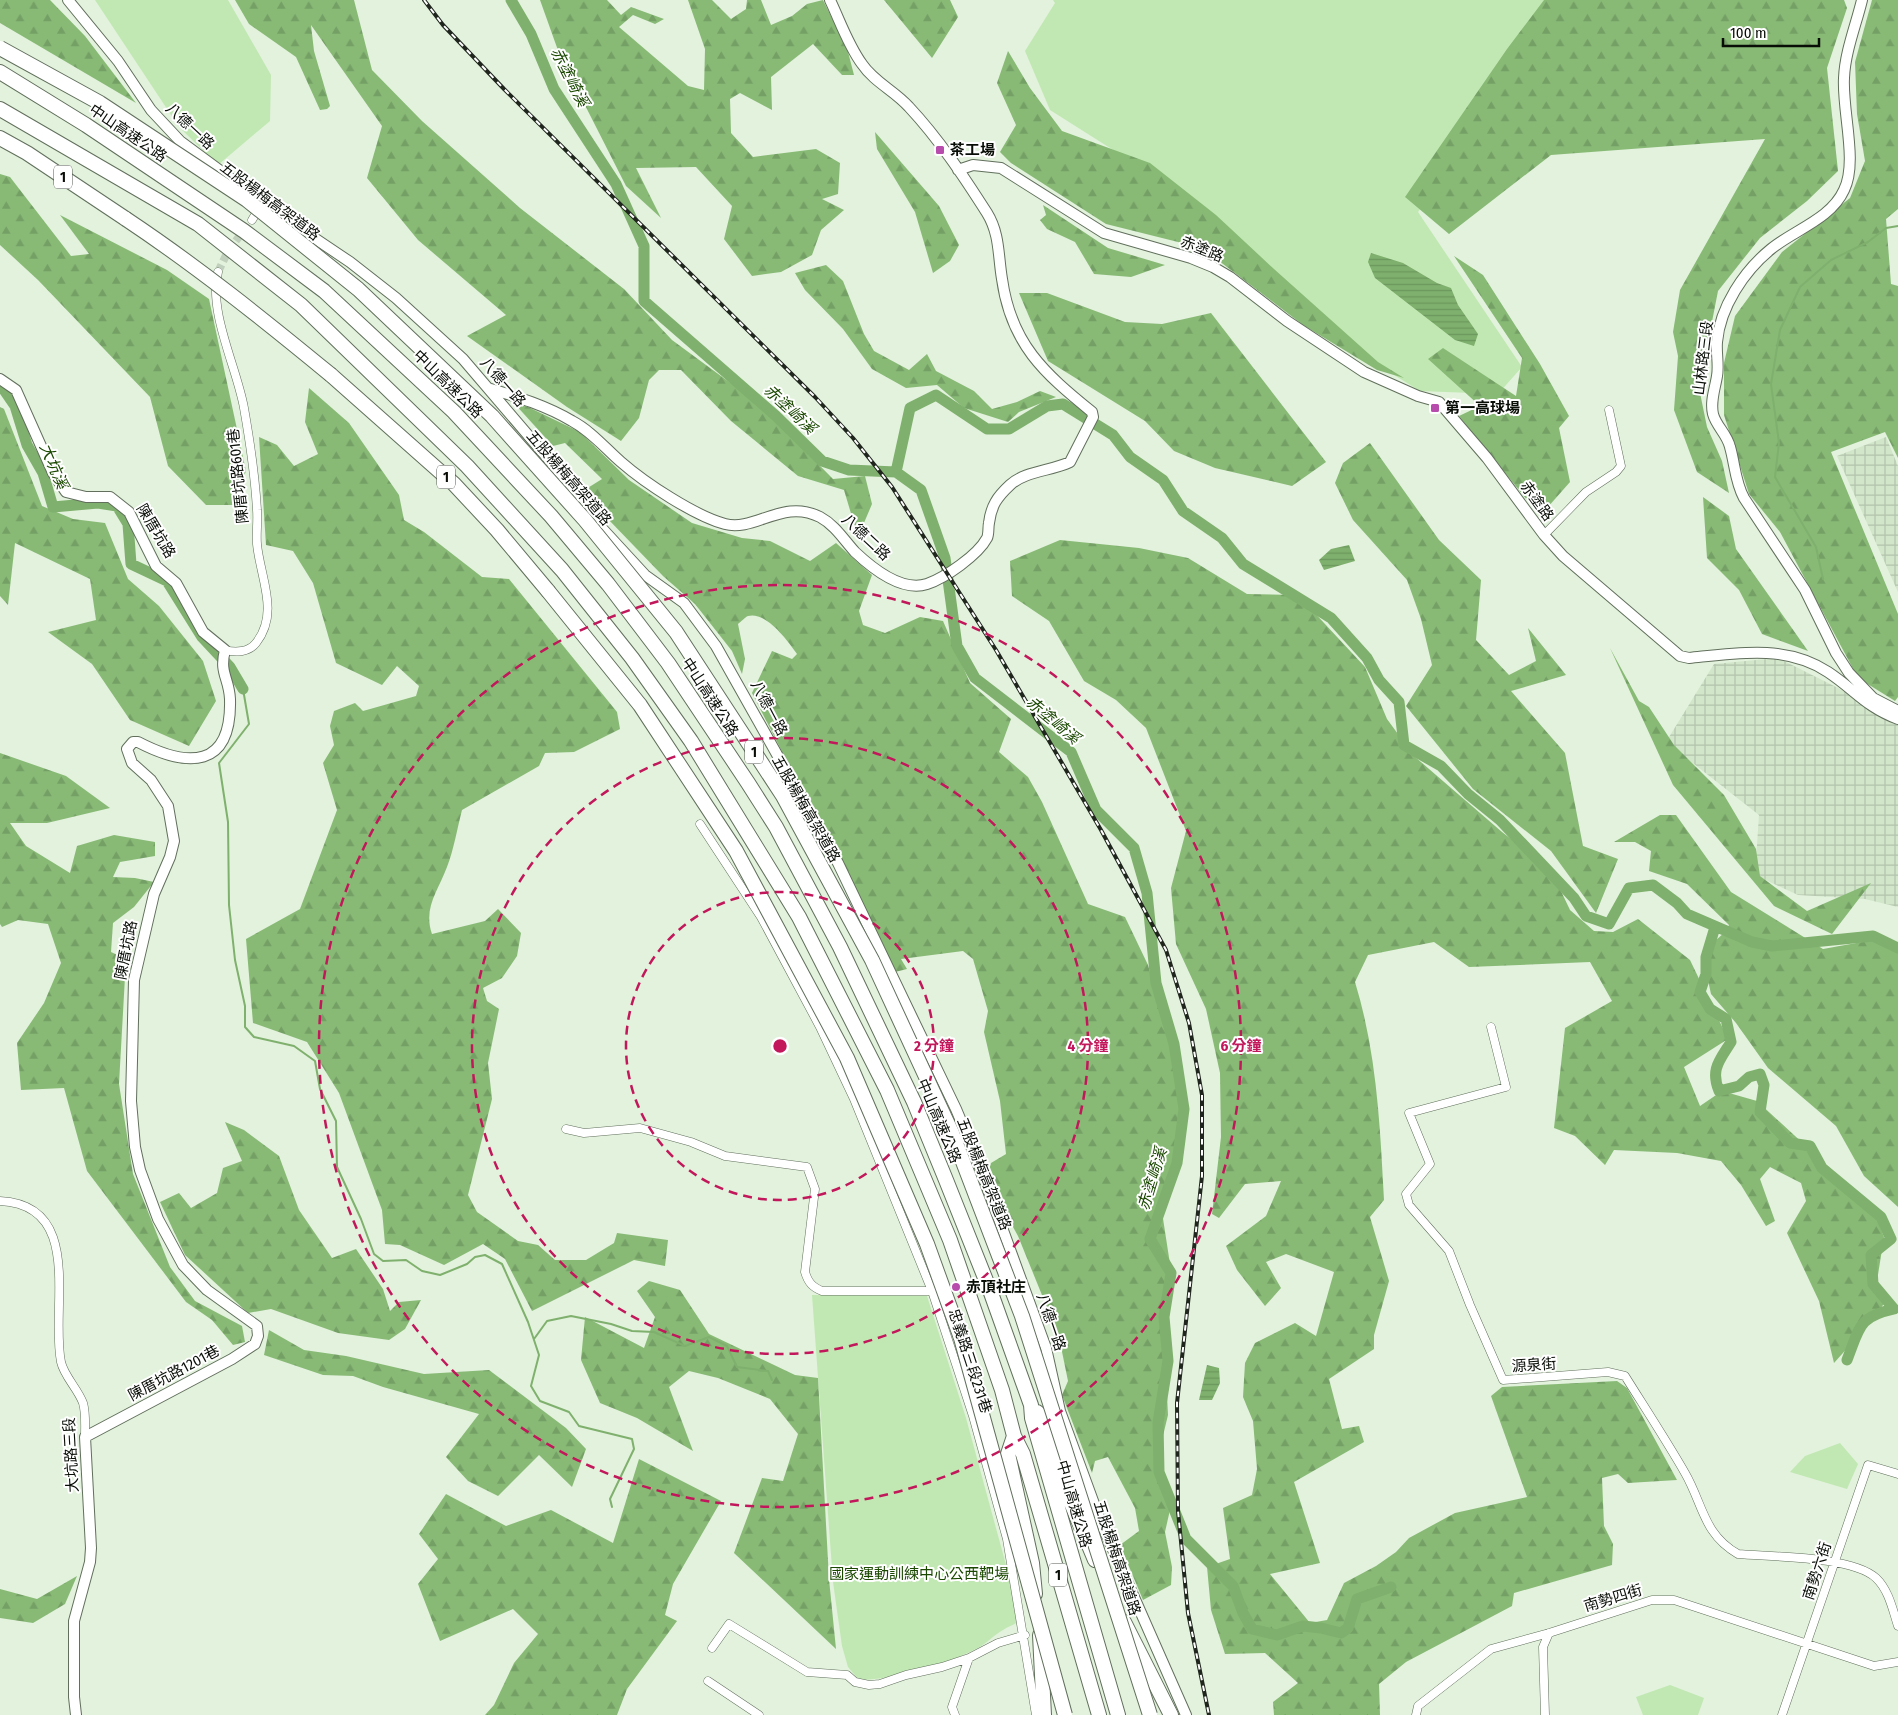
<svg xmlns="http://www.w3.org/2000/svg" width="1898" height="1715" font-family="'Fira Sans Condensed','Noto Sans TC',sans-serif">
	<style>
		.industrial { fill: url(#industrial-grid) }
		.green { fill: #c1e8b3 }
		.forest { fill: url(#forest-firs) }
		.water { fill: url(#water-rules) }
		.lines { fill: none; stroke-linecap: round; stroke-linejoin: round }
		.stream { stroke: #7fb06d; stroke-width: 2 }
		.river { stroke: #7fb06d; stroke-width: 11 }
		.street-tunnel { stroke: #c1d0bc; stroke-width: 8; stroke-dasharray: 8 4; stroke-linecap: butt }
		.street-casing { stroke: #616f5c; stroke-width: 9 }
		.secondary-casing { stroke: #616f5c; stroke-width: 12 }
		.highway-casing { stroke: #616f5c; stroke-width: 16 }
		.street { stroke: #fff; stroke-width: 8 }
		.secondary { stroke: #fff; stroke-width: 10 }
		.highway { stroke: #fff; stroke-width: 14 }
		.rail-casing { stroke: #20261e; stroke-width: 4 }
		.rail { stroke: #fff; stroke-width: 2; stroke-dasharray: 5.5; stroke-linecap: butt }
		.highway-bridge-casing { stroke: #616f5c; stroke-width: 16; stroke-linecap: butt }
		.highway-bridge { stroke: #fff; stroke-width: 14 }
		.ring { fill: none; stroke: #c2185b; stroke-width: 2.5; stroke-dasharray: 9 6 }
		.poi-dot { fill: #b84cac; stroke: #fff; stroke-width: 2 }
		.labels { text-anchor: middle; dominant-baseline: central; stroke-width: 4; stroke-linejoin: round; paint-order: stroke }
		.shield { fill: #fff; stroke: #525651; stroke-width: 1 }
		.shield-label { font-size: 14px; font-weight: bold; fill: #080d06 }
		.street-label { font-size: 15px; fill: #080d06; stroke: #fff }
		.poi-label { font-size: 15px; font-weight: bold; fill: #080d06; stroke: #fff; text-anchor: start }
		.park-label { font-size: 15px; fill: #1a4800; stroke: #fff }
		.water-label { font-size: 16px; font-style: italic; fill: #1a4800; stroke: #fff }
		.centre { fill: #c2185b; stroke: #fff; stroke-width: 2.5 }
		.ring-label { font-size: 15px; text-anchor: middle; font-weight: bold; fill: #c2185b; stroke: #fff; stroke-width: 4; stroke-linejoin: round; paint-order: stroke }
	</style>
	<defs>
		<pattern id="industrial-grid" width="8" height="8" patternUnits="userSpaceOnUse" patternTransform="scale(1.25)"><rect width="8" height="8" fill="#d2e6ca"/><path d="M0 4h8M4 0v8" fill="none" stroke="#b3c4ac"/></pattern>
		<pattern id="forest-firs" width="22" height="20" patternUnits="userSpaceOnUse" patternTransform="scale(1.25)"><rect width="22" height="20" fill="#88ba76"/><path d="M5 1l3.5 6h-7zM16 11l3.5 6h-7z" fill="#749f65"/></pattern>
		<pattern id="water-rules" width="6" height="5" patternUnits="userSpaceOnUse" patternTransform="scale(1.25)"><rect width="6" height="5" fill="#7fb06d"/><path d="M0 2.5h6" fill="none" stroke="#6c965d"/></pattern>
	</defs>
	<rect width="100%" height="100%" fill="#e2f2dc"/>
	<path class="industrial" d="M1886 437 1898 466V592L1837 456Z
		M1778 658 1848 693 1884 720 1898 704V907L1865 899 1798 895 1755 875 1759 815 1666 742 1714 664Z"/>
	<path class="green" d="M95 0H228L271 75 270 121 218 165 179 127Z
		M1053 0H1566L1418 212 1522 367 1498 394 1420 391 1373 362 1189 198 1050 110 1025 51 1055 3Z
		M812 1295 927 1296 966 1418 1018 1609 1019 1620C1014 1626 1009 1626 1003 1630 994 1635 987 1643 978 1648 942 1666 899 1679 859 1680L848 1667 842 1646 833 1582Z
		M1840 1443 1858 1464 1847 1489 1790 1472 1805 1456Z
		M1670 1685 1704 1698 1698 1715H1643L1636 1697Z"/>
	<path class="forest" d="M0 0H50L85 36 136 103 0 23Z
		M235 0H354L372 70 422 121 520 208 624 289 672 340 759 404 833 479 865 476 872 504 858 537 844 490 798 476 731 421 681 370H659L649 380 639 418 621 441 567 407 467 336 506 315 418 240 367 178 382 126 311 25 314 51 330 106 327 109 320 110 296 57 249 24Z
		M540 0H607L621 15 631 7 664 19 655 24 633 15 619 27 688 86 704 90 705 49 688 0H712L731 19 746 9 747 0H761L771 25 792 16 807 4 823 0 847 48 854 75H842L813 44 771 77 772 110 740 93 730 99 731 133 753 157 816 149 840 163 838 194 822 199 844 210 821 230 812 255 781 272 752 276 724 239 732 206 696 167 636 168 661 218 626 186 560 56Z
		M884 0H950L958 17 932 58Z
		M1544 0H1844L1847 8 1827 68 1838 171 1807 201 1760 238 1718 291 1699 388 1707 427 1722 461 1729 493 1697 472 1674 410 1678 356 1673 332 1680 290 1765 139 1551 155 1449 234 1405 197 1507 49Z
		M1872 0H1898V209L1886 219 1891 284 1898 286V458L1885 432 1831 452 1898 614V697L1895 701 1858 678 1780 532 1749 494 1724 415V363L1735 316 1782 252 1850 198 1865 161 1857 114 1855 62Z
		M1008 51 1030 88 1062 131 1150 163 1216 215 1274 269 1378 362 1404 378 1377 370 1303 325 1202 248 1106 224 1011 163 1000 152 1016 125 997 83Z
		M875 132 939 206 959 245 950 261 933 273 915 212 877 149Z
		M0 174 10 177 71 256 89 254 60 215 167 270 209 299 246 471 234 505H206L168 466 150 397 38 280 0 245Z
		M1043 205 1108 248 1165 265 1131 277 1094 274 1075 242 1047 229 1040 220 1046 215Z
		M1454 256 1483 275 1540 364 1569 416 1559 428 1570 482 1540 516 1459 416 1480 406 1428 359 1443 348 1516 396 1522 358Z
		M826 265 843 281 864 334 874 351 909 370 927 354 936 371 974 391 992 409 1017 402 1040 391 1056 397 1019 412 1008 422 964 408 937 385 906 388 872 369 843 329 805 290 795 273Z
		M1019 293H1047L1125 322 1162 324 1211 313 1326 462 1292 486 1215 468 1174 451 1145 421 1048 361Z
		M309 388 349 423 399 495 404 520 424 532 482 577 509 579 617 712 620 729 574 752 545 753 539 766 462 810C457 829 454 849 447 867 438 891 423 908 432 934L485 921 498 909 521 933 517 956 502 978 483 988 487 1001 499 1009 488 1063 492 1099 468 1195 477 1212 518 1241 538 1245 555 1260H586L614 1243 617 1233 668 1240 665 1266 634 1260 532 1311 505 1259 483 1244 444 1265 400 1245 385 1244 382 1210 339 1093 307 1042 253 1023 246 939 300 909 337 810 323 763 334 745 330 726 334 711 355 703 363 711 416 696 419 686 397 666 382 685 336 663 313 583 293 551 266 545 259 437 277 445 294 466 318 454 305 422Z
		M513 402 528 407 580 432 629 480 692 523 742 538 770 541 810 561 836 543 872 575 859 611 863 625 885 633 920 617 943 621 970 683 1011 719 999 752 1028 777 1042 802 1088 904 1125 917 1148 965 1172 1050 1184 1131 1162 1212 1170 1264 1165 1356 1168 1415 1155 1469 1172 1501 1165 1532 1172 1567 1171 1585 1143 1600 1120 1545 1139 1531 1135 1508 1108 1457 1095 1461 1092 1473 1062 1395 1068 1381 1059 1337 1018 1236 992 1189 987 1174 991 1163 1006 1154 1000 1101 984 1032 988 1011 973 959 963 951 901 959 907 969 895 972 752 693 772 651 792 659 797 654C788 641 766 611 748 616 745 617 741 622 738 624L745 659 742 674 732 651 695 604 663 576 607 518 586 489 602 479 565 443 553 446Z
		M0 407 4 409 42 506 73 519 105 523 128 579 159 606 203 661 216 701 189 746 130 720 92 664 48 632 96 620 90 579 15 543 8 605 0 596Z
		M1370 443 1439 540 1481 580 1476 640 1509 675 1536 661 1528 628 1566 675 1511 691 1565 753 1583 846 1618 859 1596 913 1551 851 1473 789 1406 706 1432 665 1421 619 1407 580 1353 520 1335 483 1343 463Z
		M1703 497 1729 516 1736 549 1808 651 1762 634 1739 590 1707 558Z
		M1060 540 1139 548 1188 558 1247 594 1298 595 1365 667 1387 719 1414 756 1502 832 1551 870 1570 910 1594 931 1613 932 1638 919 1690 960 1728 1039 1684 1067 1700 1106 1722 1091 1757 1101 1873 1208 1884 1237 1877 1281 1887 1299 1875 1317 1834 1363 1819 1301 1787 1233 1806 1201 1801 1183 1770 1167 1760 1179 1775 1221 1766 1226 1741 1185 1721 1161 1677 1153 1614 1150 1605 1165 1575 1136 1554 1128 1565 1028 1612 1001 1590 962 1469 967 1434 942 1368 955 1355 982C1377 1054 1380 1125 1384 1200L1370 1217 1389 1281 1374 1335V1349L1329 1379 1342 1429 1359 1426 1364 1442 1294 1482 1320 1563 1270 1574 1310 1623 1327 1620 1344 1583 1376 1566 1396 1552 1409 1538 1455 1513 1527 1497 1491 1396 1502 1387 1617 1381 1627 1388 1677 1480 1628 1483 1618 1474 1602 1478 1604 1526 1613 1544 1612 1565 1514 1593 1512 1606 1406 1662 1379 1684 1380 1715H1274L1273 1702 1298 1683 1265 1653 1225 1654 1211 1610 1207 1567 1230 1559 1223 1508 1252 1495 1257 1469 1253 1421 1243 1397 1245 1363 1255 1343 1295 1323 1316 1336 1334 1272 1286 1254 1266 1262 1281 1288 1265 1306 1237 1270 1226 1246 1266 1216 1281 1181 1245 1184 1219 1218 1212 1214 1221 1137 1220 1073 1206 1009 1176 944 1171 888 1186 831 1146 728 1116 700 1084 681 1049 621 1012 596 1010 561Z
		M1610 648 1639 701 1649 707 1674 745 1724 795 1756 849 1760 876 1807 911 1871 883 1832 934 1774 906 1673 785Z
		M0 753 66 776 110 808 47 823H10L26 846 70 873 77 846 114 835 155 842V856L120 862 113 877 135 878 154 882 134 907 113 923 111 952 126 959 119 1084 133 1174 170 1267 195 1301 242 1326 245 1342 233 1345 212 1320 186 1302 87 1171 64 1088 21 1090 17 1043 44 1003 61 963 48 924 18 920 2 927 0 924Z
		M1660 815H1676L1731 892 1823 949 1873 940 1898 951V1207L1864 1176 1836 1126 1768 1068 1736 1023 1711 994 1702 953 1726 931 1729 925 1687 884 1649 871 1651 851 1635 842H1614Z
		M225 1122 244 1130 279 1156 299 1210 332 1258 356 1249 383 1289 390 1311 399 1302 421 1300 405 1329 389 1340 338 1333 271 1309 248 1313 185 1255 160 1202 179 1193 191 1208 217 1193 223 1168 242 1161Z
		M649 1281 680 1290 709 1334 795 1375 818 1378 829 1579 836 1649 734 1553 762 1478 783 1481 798 1434 770 1399 718 1378 689 1371 669 1387 693 1451 637 1418 600 1403 581 1360 585 1317 644 1348 655 1317 637 1291Z
		M269 1330 304 1350 346 1356 424 1374 489 1370 566 1428 586 1449 572 1487 539 1455 498 1496 468 1481 446 1457 479 1414 383 1387 353 1376 323 1375 264 1355Z
		M639 1459 721 1501 673 1584 665 1615 677 1621 627 1689 617 1715H485L494 1705 514 1663 538 1634 513 1609 440 1641 418 1584 438 1559 419 1534 446 1494 506 1526 551 1510 613 1543Z
		M77 1576 65 1604 33 1623 0 1618V1589L37 1599Z"/>
	<path class="water" d="M1371 253 1403 263 1437 283 1451 288 1458 305 1478 334 1474 346 1455 340 1375 278 1368 262Z
		M1349 545 1355 561 1324 570 1319 560 1331 549Z
		M1207 1365 1219 1368 1220 1383 1212 1400H1199Z"/>
	<g class="lines">
		<path class="stream" d="M1823 579 1816 547 1775 477 1779 443 1771 384 1780 330 1800 287 1831 260 1868 242 1886 228 1898 226
			M243 689 249 724 219 763 228 822 229 905 235 960 245 1006V1027L254 1037 294 1046 315 1061 320 1089 336 1121 337 1167 361 1219 374 1254 383 1261 406 1260 422 1271 440 1275 467 1264 475 1257 485 1255 502 1264 528 1322 539 1355 531 1386 540 1401 569 1412 579 1426 632 1439 634 1449 610 1499 612 1507
			M534 1339 547 1321 571 1316 611 1324 632 1331 654 1332 685 1346 709 1337 727 1346 737 1367 768 1371 772 1380"/>
		<path class="river" d="M511 0 531 34 554 89 616 184 644 246V301L776 416 822 461 849 470 896 472 921 490 945 558 957 646 975 678 1071 752 1096 810 1134 848 1147 893 1156 983 1174 1044 1184 1109 1177 1163 1150 1239 1171 1273 1164 1317 1168 1361 1158 1423 1159 1472 1186 1539 1233 1586 1243 1613 1252 1629 1277 1635 1303 1626 1321 1628 1341 1633 1348 1628 1357 1599 1391 1587
			M0 384 15 406 27 445 43 473 53 507 98 503 117 506 128 524 131 564 167 581 202 637 230 667 243 689
			M896 472 910 408 936 395 987 429H1009L1047 406 1063 404 1113 435 1130 457 1163 480 1183 511 1222 538 1243 564 1331 618 1367 658 1379 680 1399 702 1404 745 1441 766 1468 794 1500 820 1574 898 1586 916 1609 924 1629 888 1653 885 1677 903 1687 914 1752 942 1772 946 1873 936 1898 948
			M1715 927 1706 957V974L1700 992 1710 1009 1726 1019 1731 1042C1720 1060 1710 1069 1719 1091L1739 1086 1749 1077 1760 1074 1764 1085 1760 1112 1790 1143 1810 1146 1822 1168 1881 1217 1891 1239 1871 1255 1873 1284 1894 1309C1858 1317 1860 1327 1847 1360"/>
		<path class="street-tunnel" d="M218 272 228 251 252 220"/>
		<g class="street-casing">
			<path id="street" d="M252 220 260 207
				M218 272C208 312 237 368 244 408 250 442 255 476 257 510 258 521 256 533 257 544 260 577 280 613 256 643 249 652 236 653 225 650
				M1544 535 1586 492 1616 472 1621 466 1609 410
				M700 824 761 917 820 1027 854 1099 932 1291 973 1416 1007 1539 1036 1715
				M1491 1027 1506 1087 1409 1113 1430 1164 1406 1194 1409 1205 1449 1251 1470 1305 1503 1380 1608 1372 1625 1376C1645 1408 1666 1440 1685 1473 1703 1504 1703 1534 1738 1554 1772 1557 1852 1556 1876 1578 1889 1590 1893 1611 1898 1626
				M566 1129 584 1133 640 1128 691 1142 725 1156 807 1167 815 1189 805 1272C808 1282 812 1287 822 1291H932
				M0 1201C85 1205 50 1308 61 1362 64 1376 78 1389 83 1403 86 1413 85 1426 85 1437
				M712 1648 729 1624 807 1672 847 1675 855 1682 869 1685 880 1684 906 1675 942 1667 969 1658 998 1643 1025 1635
				M708 1681 759 1715
				M955 1715 952 1707 969 1658
				M1416 1715 1418 1706 1491 1649 1549 1633 1652 1600H1674L1874 1666 1898 1662
				M1545 1715 1543 1647 1549 1633
				M1782 1715 1868 1465 1898 1474"/>
		</g>
		<g class="secondary-casing">
			<path id="secondary" d="M68 0 118 61 151 110 180 141 280 215 350 262 396 298 463 359 551 462 598 524 645 575 684 603 716 646 838 863 956 1109 977 1159 1046 1348 1060 1411 1100 1520 1186 1715
				M1862 0C1856 25 1845 52 1844 78 1842 111 1858 162 1844 190 1831 219 1794 230 1771 249 1744 271 1720 307 1717 342 1716 353 1719 365 1717 376 1715 389 1710 401 1713 414 1716 426 1727 434 1730 447 1735 464 1735 482 1744 498L1805 590 1836 653 1849 673 1873 698 1898 711
				M958 170 973 165 1001 168 1104 233 1191 258 1213 267 1230 277 1287 321 1364 372 1418 396 1439 402 1487 458 1544 535 1563 556 1680 656 1689 658C1736 653 1786 644 1828 672 1855 690 1866 707 1898 719
				M0 379 16 390 53 473 66 492 86 497H110L129 512 156 566 176 583 203 632 225 650C219 673 229 678 230 699 232 769 188 768 138 742H133L127 749 132 763 151 780 168 806 174 841 170 857 154 894 134 980 131 1101 135 1147 140 1170 158 1219 183 1265 207 1290 257 1326 258 1336 255 1344 232 1359 85 1437 91 1548 90 1562 74 1621V1697L76 1715
				M491 389C518 397 547 406 572 421 591 431 605 448 621 462 645 483 695 516 725 524 755 532 783 498 820 517 835 525 844 540 855 552 873 569 902 592 927 584 945 578 978 555 987 538 989 534 988 527 989 523 991 506 997 497 1010 485 1025 471 1051 471 1070 462L1093 417 1092 412C1044 373 1011 344 1002 279 998 256 1000 234 987 213 964 177 939 139 909 107 895 91 874 82 862 64 848 45 840 21 830 0"/>
		</g>
		<g class="highway-casing">
			<path id="highway" d="M0 72 86 125 244 231 324 291 454 412 551 516 608 584 668 663 748 783 776 827 840 947 914 1102 946 1180 991 1293 1031 1405 1032 1418 1118 1715
				M0 109 198 224 301 305 467 466 562 570 632 658 691 741 799 917 887 1090 950 1240 1002 1390 1014 1436 1023 1454 1099 1715
				M0 138 27 153 126 219
				M331 375 454 484 497 530 548 591
				M1037 1412 1041 1416 1067 1493 1095 1560
				M1014 1436 1008 1454 1032 1563 1035 1594
				M1124 1622 1171 1715
				M1040 1635 1044 1715"/>
		</g>
		<use href="#street" class="street"/>
		<use href="#secondary" class="secondary"/>
		<use href="#highway" class="highway"/>
		<g class="rail-casing">
			<path id="rail" d="M424 0 443 25 504 89 815 397 853 438 892 487 996 650 1101 830 1166 950 1189 1023 1202 1095V1176L1177 1403 1178 1511 1188 1613 1209 1715"/>
		</g>
		<use href="#rail" class="rail"/>
		<g class="highway-bridge-casing">
			<path id="highway-bridge" d="M0 48 100 103 247 200 358 289 492 416 585 520 676 632 783 796 872 960 952 1133 1022 1316 1150 1715
				M126 219C198 267 264 320 331 375
				M548 591 640 705 736 851 847 1058 927 1244 961 1338 1065 1715"/>
		</g>
		<use href="#highway-bridge" class="highway-bridge"/>
	</g>
	<g class="ring">
		<circle cx="780" cy="1046" r="154"/>
		<circle cx="780" cy="1046" r="308"/>
		<circle cx="780" cy="1046" r="461"/>
	</g>
	<g class="poi-dot">
		<rect x="935" y="145" width="10" height="10" rx="2.5"/>
		<rect x="1430" y="403" width="10" height="10" rx="2.5"/>
		<circle cx="956" cy="1287" r="5"/>
	</g>
	<g class="labels">
		<g class="shield">
			<rect x="54" y="165.5" width="18" height="23" rx="4"/>
			<rect x="437" y="465.5" width="18" height="23" rx="4"/>
			<rect x="745" y="740.5" width="18" height="23" rx="4"/>
			<rect x="1049" y="1563.5" width="18" height="23" rx="4"/>
		</g>
		<g class="shield-label">
			<text x="63" y="177">1</text>
			<text x="446" y="477">1</text>
			<text x="754" y="752">1</text>
			<text x="1058" y="1575">1</text>
		</g>
		<g class="street-label">
			<text transform="translate(190 126) rotate(43)">八德一路</text>
			<text transform="translate(128 133) rotate(34)">中山高速公路</text>
			<text transform="translate(270 201) rotate(37)">五股楊梅高架道路</text>
			<text transform="translate(1202 249) rotate(22)">赤塗路</text>
			<text transform="translate(1703 358) rotate(-83)">山林路三段</text>
			<text transform="translate(503 382) rotate(49)">八德一路</text>
			<text transform="translate(448 384) rotate(44)">中山高速公路</text>
			<text transform="translate(238 476) rotate(-96)">陳厝坑路601巷</text>
			<text transform="translate(569 478) rotate(49)">五股楊梅高架道路</text>
			<text transform="translate(1537 501) rotate(54)">赤塗路</text>
			<text transform="translate(156 531) rotate(59)">陳厝坑路</text>
			<text transform="translate(866 537) rotate(43)">八德二路</text>
			<text transform="translate(710 697) rotate(57)">中山高速公路</text>
			<text transform="translate(769 708) rotate(62)">八德一路</text>
			<text transform="translate(806 809) rotate(60)">五股楊梅高架道路</text>
			<text transform="translate(126 950) rotate(-79)">陳厝坑路</text>
			<text transform="translate(939 1121) rotate(67)">中山高速公路</text>
			<text transform="translate(984 1174) rotate(68)">五股楊梅高架道路</text>
			<text transform="translate(1051 1322) rotate(71)">八德一路</text>
			<text transform="translate(970 1361) rotate(72)">忠義路三段231巷</text>
			<text transform="translate(1534 1365) rotate(-4)">源泉街</text>
			<text transform="translate(174 1373) rotate(-28)">陳厝坑路1201巷</text>
			<text transform="translate(71 1455) rotate(-93)">大坑路三段</text>
			<text transform="translate(1074 1504) rotate(74)">中山高速公路</text>
			<text transform="translate(1117 1558) rotate(72)">五股楊梅高架道路</text>
			<text transform="translate(1817 1571) rotate(-72)">南勢六街</text>
			<text transform="translate(1613 1598) rotate(-17)">南勢四街</text>
		</g>
		<g class="poi-label">
			<text x="950" y="150">茶工場</text>
			<text x="1445" y="408">第一高球場</text>
			<text x="966" y="1287">赤頂社庄</text>
		</g>
		<g class="park-label">
			<text x="919" y="1574">國家運動訓練中心公西靶場</text>
		</g>
		<g class="water-label">
			<text transform="translate(570 77) rotate(63)">赤塗崎溪</text>
			<text transform="translate(790 409) rotate(43)">赤塗崎溪</text>
			<text transform="translate(54 466) rotate(67)">大坑溪</text>
			<text transform="translate(1053 720) rotate(40)">赤塗崎溪</text>
			<text transform="translate(1152 1179) rotate(-73)">赤塗崎溪</text>
		</g>
	</g>
	<circle cx="780" cy="1046" r="8" class="centre"/>
	<g class="ring-label">
		<text x="934" y="1051">2 分鐘</text>
		<text x="1088" y="1051">4 分鐘</text>
		<text x="1241" y="1051">6 分鐘</text>
	</g>
	<path d="M1723 38v8h96v-8" fill="none" stroke="#080d06" stroke-width="2.5"/>
	<text x="1730" y="38" font-size="15" fill="#080d06" stroke="#ffffff" stroke-width="4" paint-order="stroke">100 m</text>
</svg>
